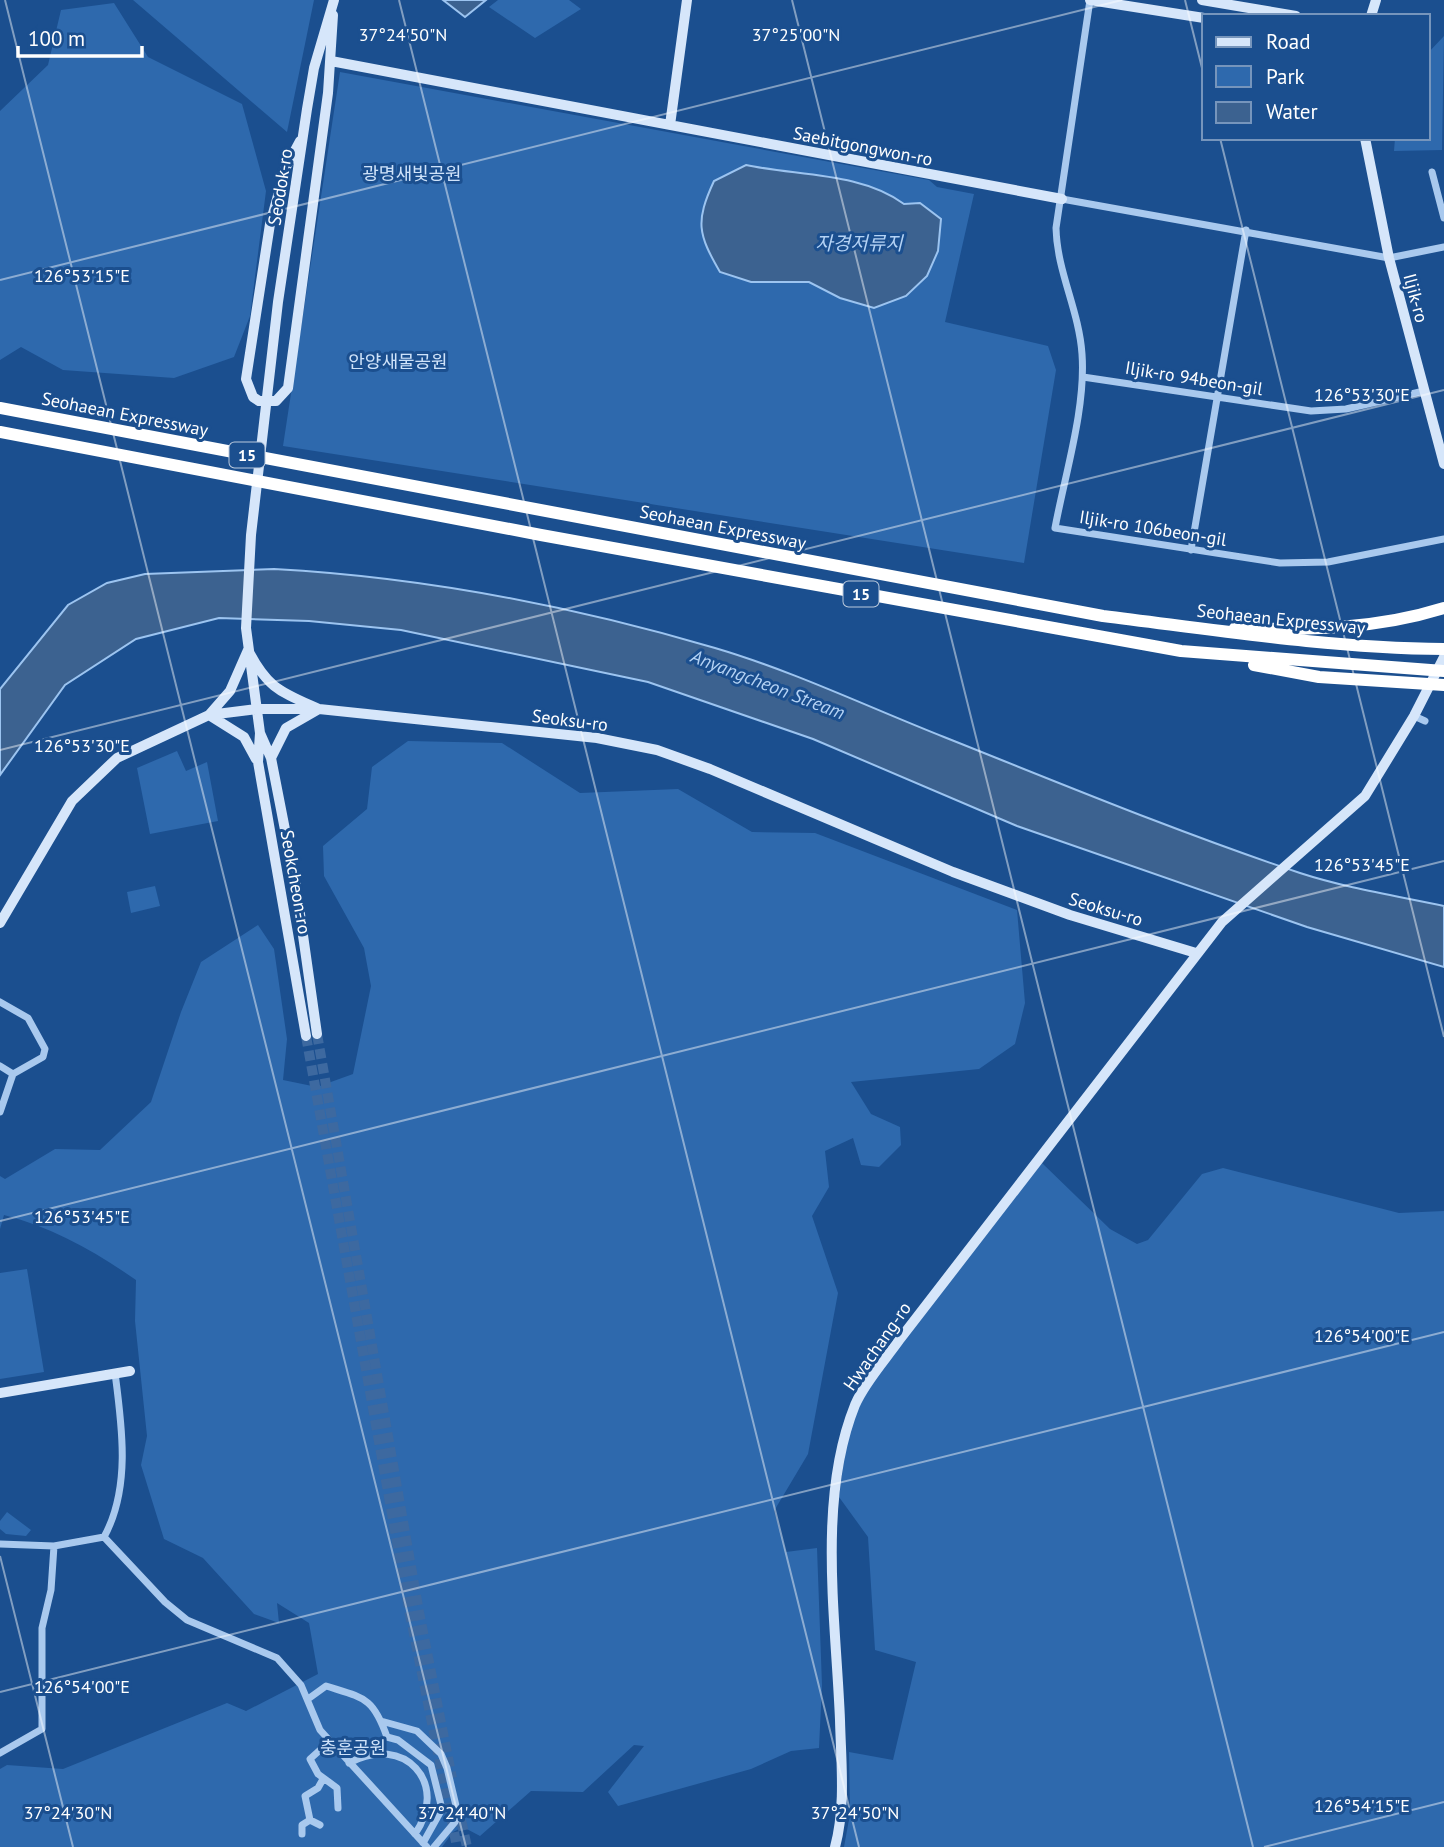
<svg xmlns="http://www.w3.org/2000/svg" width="1444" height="1847" font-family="'PT Sans','Noto Sans KR',sans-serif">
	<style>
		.green { fill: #2e69ad }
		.water { fill: #3c6290; stroke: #9cc4f0; stroke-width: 2 }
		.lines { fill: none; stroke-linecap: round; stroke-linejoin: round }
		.secondary-tunnel { stroke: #3d69a0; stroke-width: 10; stroke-dasharray: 10 5; stroke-linecap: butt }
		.street { stroke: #a9c9ee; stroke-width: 7 }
		.secondary { stroke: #d6e6fa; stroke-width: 10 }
		.highway { stroke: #fff; stroke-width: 12 }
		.ticks { fill: none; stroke: #fff; stroke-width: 2; stroke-opacity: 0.45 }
		.labels { text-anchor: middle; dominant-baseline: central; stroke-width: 6; stroke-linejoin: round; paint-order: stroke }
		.shield { fill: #1b4f8f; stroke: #bbcadd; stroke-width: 2 }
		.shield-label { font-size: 16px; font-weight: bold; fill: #fff }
		.street-label { font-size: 18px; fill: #fff; stroke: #1b4f8f }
		.park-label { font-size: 18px; fill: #cfe3fa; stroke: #1b4f8f }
		.water-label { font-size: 19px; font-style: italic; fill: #b5d3f5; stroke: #1b4f8f }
		.ticks-label { font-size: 18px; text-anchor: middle; fill: #fff; stroke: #1b4f8f; stroke-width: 6; stroke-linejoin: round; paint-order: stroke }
	</style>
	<rect width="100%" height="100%" fill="#1b4f8f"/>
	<path class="green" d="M133 0H314L287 132Z
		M498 0H569L581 9 535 38 489 7Z
		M114 3 148 57 242 104 266 191 250 316 234 357 174 378 63 370 21 347 0 360V111L48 65 61 10Z
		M1444 36 1442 150 1394 151 1395 138H1428V53Z
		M340 72 929 180 937 187 974 194 945 322 1048 346 1056 370 1024 563 283 446Z
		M408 741 502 743 580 793 678 789 752 832 815 833 1017 910 1025 1003 1015 1044 979 1069 851 1082 871 1114 900 1127 901 1145 879 1167 861 1165 853 1138 825 1151 829 1187 812 1216 838 1293 808 1454 774 1511 786 1552 817 1548 822 1685 819 1748 791 1751 751 1769 618 1806 608 1792 644 1746 634 1745 583 1792 531 1791 480 1836 463 1827 453 1832 442 1847H0V1769L7 1765 63 1769 227 1703 246 1711 318 1674 309 1623 277 1603 279 1623 254 1614 203 1558 164 1539 141 1465 147 1436 135 1321 136 1280C94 1251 54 1228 4 1215L0 1229V1176L5 1179 55 1149 100 1150 151 1102 181 1012 201 962 258 925 274 949 287 1039 283 1080 317 1087 353 1074 371 986 364 948 324 876 323 846 367 809 372 767Z
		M177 751 186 771 207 762 218 821 150 834 137 768Z
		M155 886 160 906 131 913 127 892Z
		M1042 1163 1110 1229 1137 1244 1148 1240 1202 1174 1223 1168 1399 1213 1444 1211V1847H844L850 1814 849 1752 893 1760 916 1662 875 1650 868 1537 839 1497 847 1439 860 1403 893 1350Z
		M27 1269 44 1372 0 1379V1273Z
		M7 1512 31 1530 26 1536 6 1534 0 1529V1521Z"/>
	<path class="water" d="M443 0H486L465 17Z
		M746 165C797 176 861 172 904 204L920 203 941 219 938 251 927 276 906 296 874 308 840 298 809 282H751L720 272C698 234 695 222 714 181Z
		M274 569C422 577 572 606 715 648 793 671 868 707 944 737 1062 784 1180 833 1300 873 1346 888 1397 896 1444 906V967L1307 927 1017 826 813 739 648 682 401 630 309 621 219 618 136 639 65 685 0 775V689L68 605 107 583 145 574Z"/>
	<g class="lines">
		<path class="secondary-tunnel" d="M317 1034 419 1612 452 1778
			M306 1036 410 1614 457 1847
			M458 1806 467 1847"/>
		<path class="street" d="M1090 0 1056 228C1057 272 1079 310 1082 354 1086 408 1065 474 1055 528L1280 563 1328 562 1444 539
			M1432 172 1444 218
			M1062 199 1389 258 1444 247
			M1083 377 1311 411 1346 409 1424 391
			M1191 550 1246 230
			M1414 716 1425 721
			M0 1002 28 1018 45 1049 43 1057 13 1074
			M0 1066 13 1074 0 1112
			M104 1537C131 1488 122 1426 115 1373
			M0 1544 54 1546 104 1537 165 1602 187 1620 277 1658 301 1685 320 1730 427 1847
			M308 1699 326 1686C364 1698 373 1697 387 1737L398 1740 431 1765 442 1809 423 1843
			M381 1721 417 1731 441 1754 447 1768 458 1814 455 1822 434 1847
			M330 1741 310 1759 318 1774 337 1788 338 1808
			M0 1753 42 1729V1628L51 1590 54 1546
			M349 1763C404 1733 450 1783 415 1834
			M320 1825 310 1820 305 1796 318 1788 323 1779
			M302 1834V1825L310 1820"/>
		<path class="secondary" d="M1090 0 1204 18
			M1202 0 1296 16
			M1371 16 1376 0
			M331 61 1062 199
			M670 125 687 0
			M1365 138 1389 258 1444 464
			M300 141 286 167 270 224 246 379 253 397 259 401H276L288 388 328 93 333 15
			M260 733 271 758 296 886 317 1034
			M256 759 244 737 209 715 230 691 248 650C268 689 281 692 319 709L286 728 271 758
			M0 923 72 801 117 758 209 715 257 709H319L597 738 657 750 710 769 953 872 1070 915 1196 953
			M306 1036 258 762 260 733 246 628 251 535 278 302 307 109 314 68 334 0
			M0 1393 130 1371
			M835 1847C846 1806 841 1762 840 1720 836 1620 817 1499 855 1405 865 1382 886 1359 900 1339L1222 922 1365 796 1414 716 1444 657"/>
		<path class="highway" d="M0 408 1103 616C1217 630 1329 648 1444 649
			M0 432 541 535 1181 651 1444 671
			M1235 628C1307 630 1374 630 1444 608
			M1254 665 1319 677 1444 685"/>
	</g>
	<path class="ticks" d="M5 0 466 1847M399 0 859 1847M792 0 1253 1847M1185 0 1204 76M1220 138 1444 1037M0 280 1122 0M0 750 1444 390M0 1221 1444 861M0 1556 73 1847M0 1692 1444 1332M1264 1847 1444 1802"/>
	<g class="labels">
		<g class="shield">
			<rect x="229.5" y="442.5" width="35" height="25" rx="5"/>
			<rect x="843.5" y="581.5" width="35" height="25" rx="5"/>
		</g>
		<g class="shield-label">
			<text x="247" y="455">15</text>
			<text x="861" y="594">15</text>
		</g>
		<g class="street-label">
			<text transform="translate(863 146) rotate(11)">Saebitgongwon-ro</text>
			<text transform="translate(280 187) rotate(-81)">Seodok-ro</text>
			<text transform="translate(1416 298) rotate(75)">Iljik-ro</text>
			<text transform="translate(1194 378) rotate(9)">Iljik-ro 94beon-gil</text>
			<text transform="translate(125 414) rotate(11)">Seohaean Expressway</text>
			<text transform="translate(723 527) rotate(11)">Seohaean Expressway</text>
			<text transform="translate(1153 528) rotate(9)">Iljik-ro 106beon-gil</text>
			<text transform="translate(1281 619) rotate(6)">Seohaean Expressway</text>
			<text transform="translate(570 720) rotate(7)">Seoksu-ro</text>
			<text transform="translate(296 882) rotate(80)">Seokcheon-ro</text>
			<text transform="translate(1106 909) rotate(17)">Seoksu-ro</text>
			<text transform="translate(877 1346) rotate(-55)">Hwachang-ro</text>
		</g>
		<g class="park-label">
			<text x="412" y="173">광명새빛공원</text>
			<text x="398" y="361">안양새물공원</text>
			<text x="353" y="1747">충훈공원</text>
		</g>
		<g class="water-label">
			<text x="859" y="243">자경저류지</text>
			<text transform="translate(768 684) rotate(21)">Anyangcheon Stream</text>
		</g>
	</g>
	<g class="ticks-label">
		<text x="403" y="41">37°24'50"N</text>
		<text x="796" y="41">37°25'00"N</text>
		<text x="82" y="282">126°53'15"E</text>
		<text x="1362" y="401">126°53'30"E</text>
		<text x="82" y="752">126°53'30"E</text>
		<text x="1362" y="871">126°53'45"E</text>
		<text x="82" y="1223">126°53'45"E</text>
		<text x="1362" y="1342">126°54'00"E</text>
		<text x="82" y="1693">126°54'00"E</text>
		<text x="1362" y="1812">126°54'15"E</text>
		<text x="68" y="1819">37°24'30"N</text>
		<text x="462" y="1819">37°24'40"N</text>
		<text x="855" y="1819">37°24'50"N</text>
	</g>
	<rect x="1202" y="14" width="228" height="126" fill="#1b4f8f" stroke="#7695bc" stroke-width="2"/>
	<rect x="1216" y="37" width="35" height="10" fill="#d6e6fa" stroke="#7695bc" stroke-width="2"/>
	<text x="1266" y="49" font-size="21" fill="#ffffff">Road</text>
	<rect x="1216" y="66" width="35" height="21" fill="#2e69ad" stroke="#7695bc" stroke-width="2"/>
	<text x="1266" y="84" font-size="21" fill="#ffffff">Park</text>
	<rect x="1216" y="102" width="35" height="21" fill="#3c6290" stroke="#7695bc" stroke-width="2"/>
	<text x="1266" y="119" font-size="21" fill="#ffffff">Water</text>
	<path d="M18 46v10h124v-10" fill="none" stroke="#ffffff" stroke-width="3.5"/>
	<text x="28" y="46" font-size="21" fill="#ffffff" stroke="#1b4f8f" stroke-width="5" paint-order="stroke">100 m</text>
</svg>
